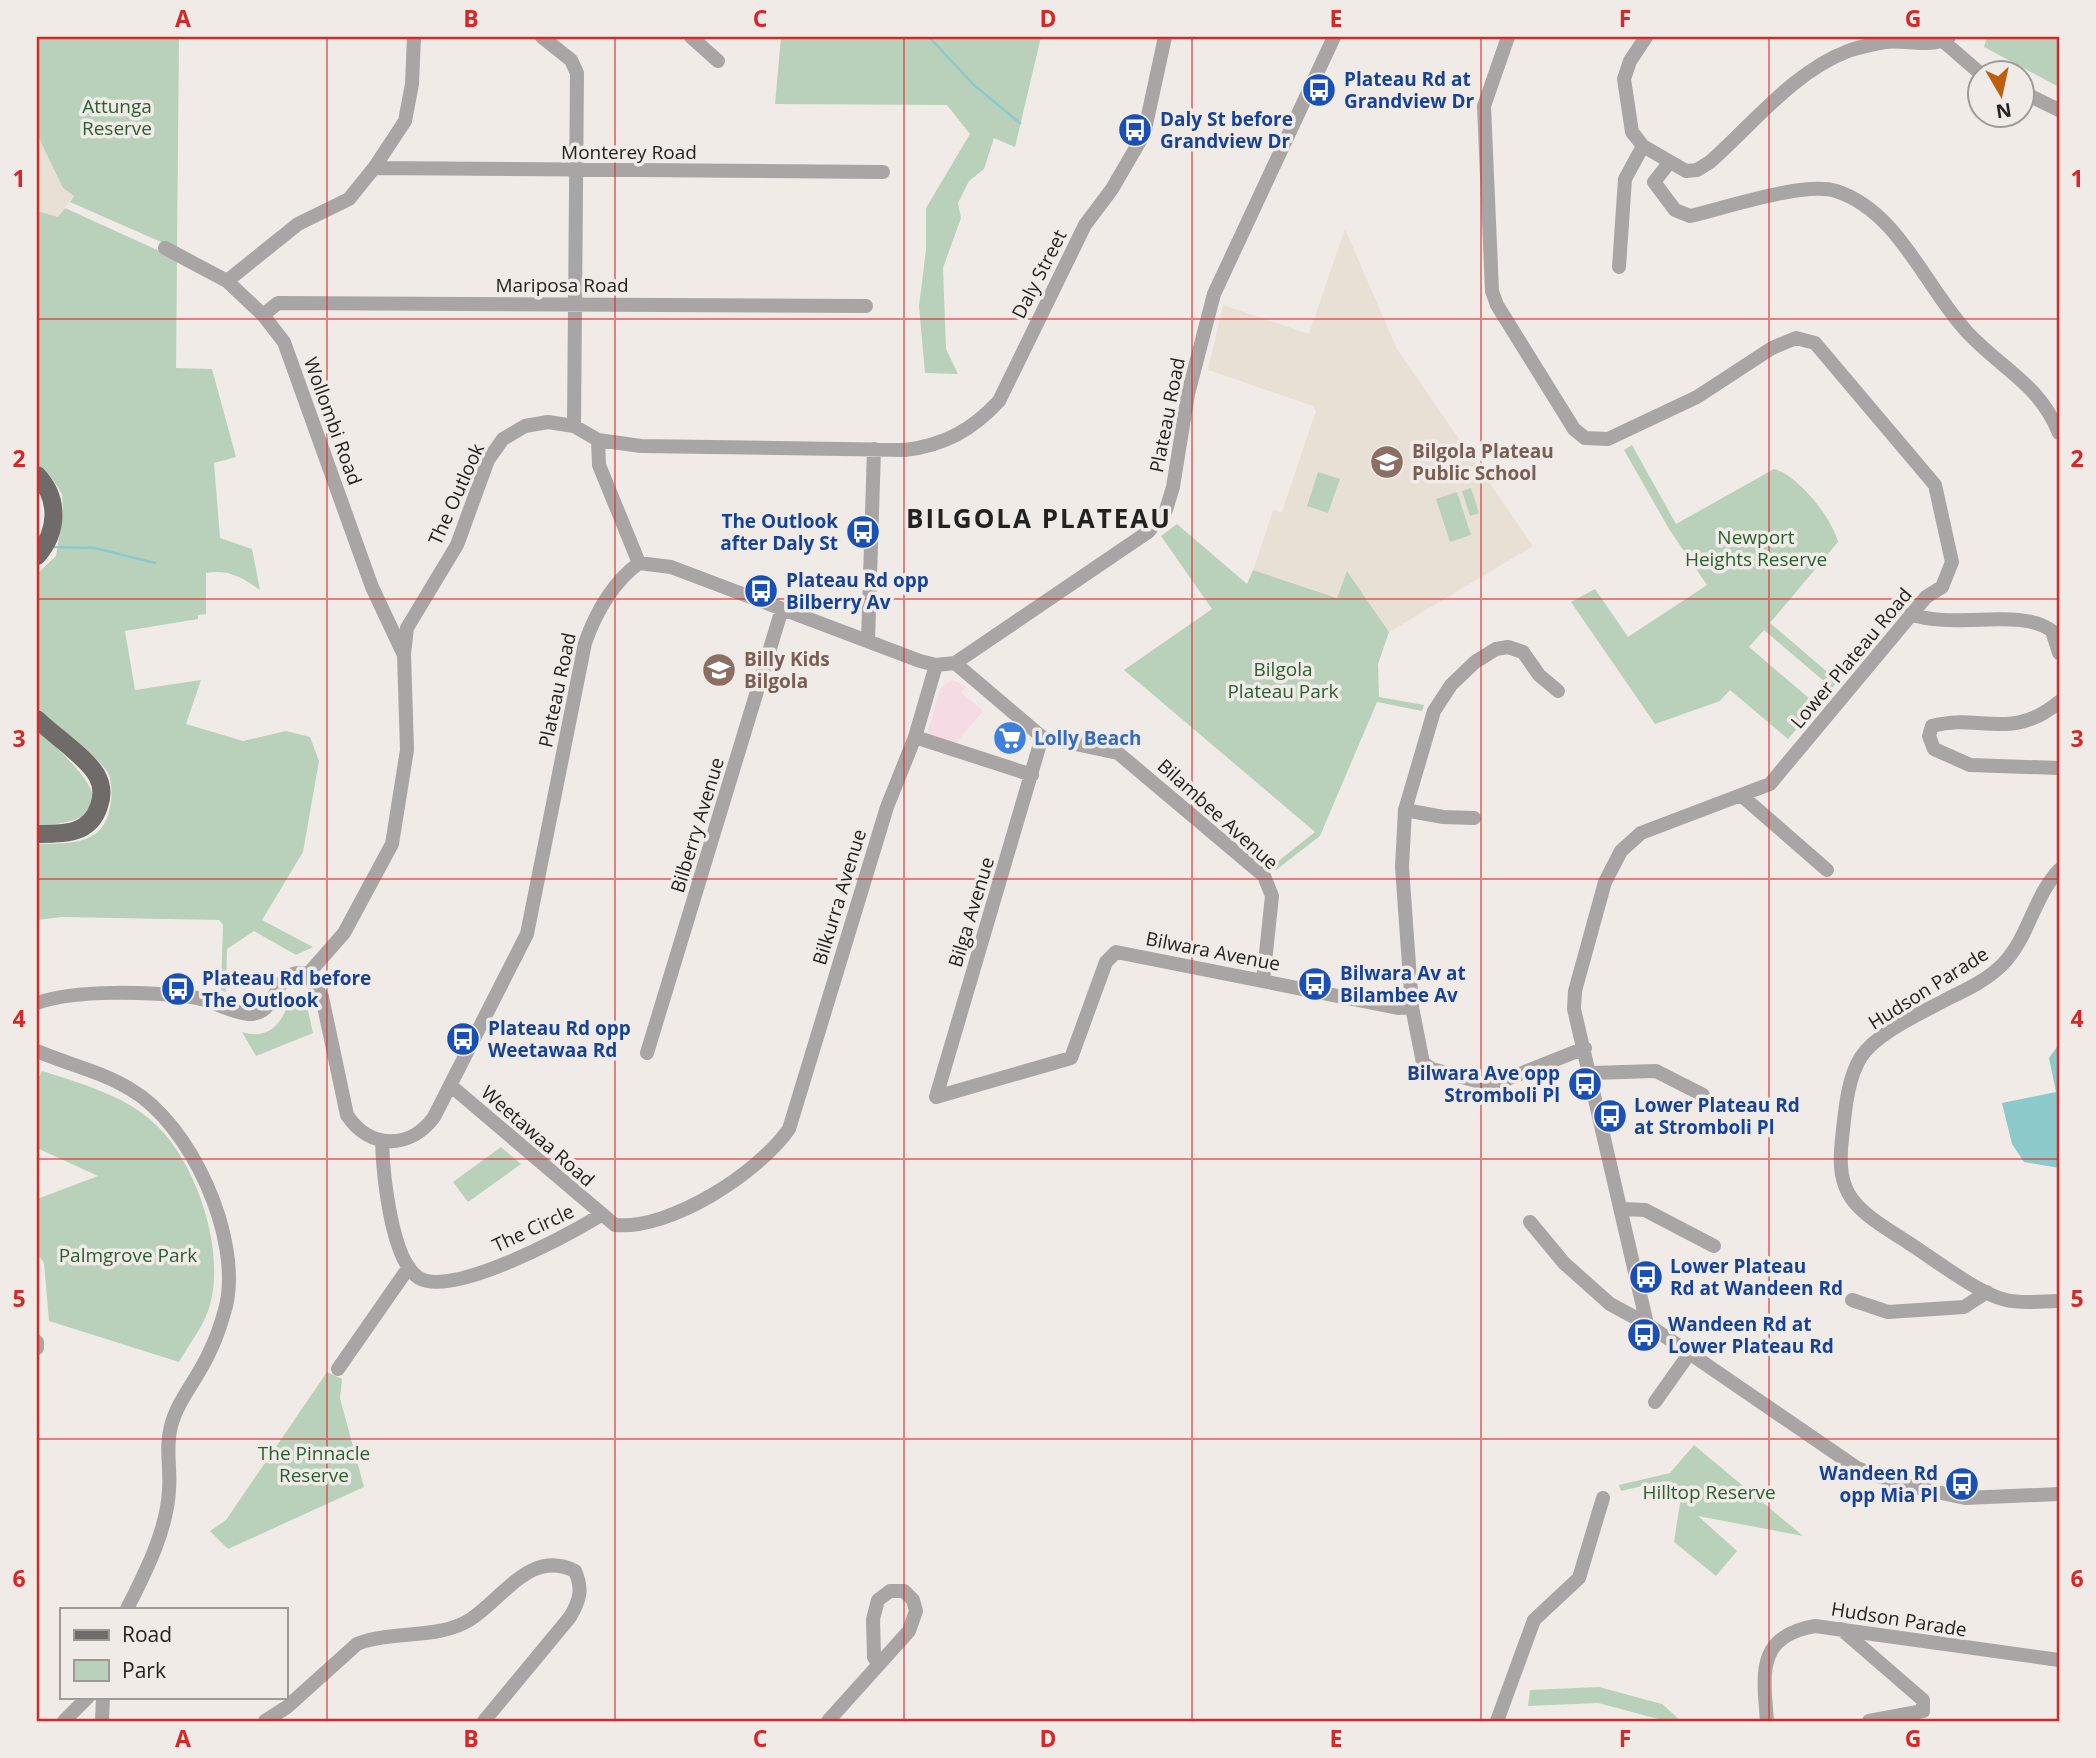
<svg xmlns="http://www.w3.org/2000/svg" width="2096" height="1758" font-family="'Open Sans',sans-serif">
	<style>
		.commercial { fill: #f4dbe4 }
		.built { fill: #e9e0d5 }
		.green { fill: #b9d1ba }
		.water { fill: #8bc9cb }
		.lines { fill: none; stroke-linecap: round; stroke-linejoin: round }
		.stream { stroke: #8bc9cb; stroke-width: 2.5 }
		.minor { stroke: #a8a5a4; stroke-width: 14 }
		.major { stroke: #6f6b68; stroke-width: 18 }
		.grid { fill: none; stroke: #d62828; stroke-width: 2; stroke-opacity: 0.55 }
		.labels { text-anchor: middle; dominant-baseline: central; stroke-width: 7; stroke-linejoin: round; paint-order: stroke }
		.transit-label { font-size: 19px; font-weight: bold; fill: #164399; stroke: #f0ebe7; text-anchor: start }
		.park-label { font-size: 19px; fill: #2a5f31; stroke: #f0ebe7 }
		.street-label { font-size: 19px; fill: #242220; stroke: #f0ebe7 }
		.education-label { font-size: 19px; font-weight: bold; fill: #785e54; stroke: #f0ebe7; text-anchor: start }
		.shop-label { font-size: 19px; font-weight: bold; fill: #366cbe; stroke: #f0ebe7; text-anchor: start }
		.district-label { font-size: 26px; font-weight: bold; letter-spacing: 2px; fill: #242220; stroke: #f0ebe7 }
		.neatline { fill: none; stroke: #d62828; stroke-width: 2.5 }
		.grid-label { font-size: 23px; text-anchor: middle; font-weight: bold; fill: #d62828 }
	</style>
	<rect width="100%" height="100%" fill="#f0ebe7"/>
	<path class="commercial" d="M952 680 966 686 961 693 983 711 955 744 927 734 941 687Z"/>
	<path class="built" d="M37 134 90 175 40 240 37 238Z
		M1345 229 1397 349 1533 546 1389 632 1347 571 1338 598 1253 570 1273 510 1282 512 1316 411 1313 406 1208 370 1223 305 1309 334Z"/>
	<path class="green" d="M37 37H179L177 249 70 202 74 196 63 188 37 134Z
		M781 37H1041L1015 147 994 138 984 169 969 181 958 203 961 218 943 268 946 349 958 374 925 373 919 306 926 250V208L970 134 947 105 775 104Z
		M1987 37H2059V87L1984 47Z
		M65 208 177 259 176 368 212 369 236 457 214 463 220 538 252 549 260 590C242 577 228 569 206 573V614L198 615V619L125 631 135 690 201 680 186 724 243 741 286 731 310 737 319 761 303 852 262 920 313 947 296 955 254 931 227 949 226 992 221 990 223 925 219 920 62 917 37 920V844C73 843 106 846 111 801 112 792 112 777 106 770 88 746 58 729 37 707V574L56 556 63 513 62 494 51 477 37 464V211L58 217Z
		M1632 445 1676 524 1774 469C1798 475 1832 518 1838 542L1770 623 1838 681 1832 688 1764 630 1749 647 1817 705 1788 739 1730 690 1720 701 1655 724 1571 602 1595 589 1628 637 1707 585 1669 529 1624 450Z
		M1318 472 1340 479 1328 513 1307 506Z
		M1471 488 1479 513 1470 516 1462 491Z
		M1457 492 1471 535 1450 542 1436 499Z
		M1177 524 1247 584 1253 570 1337 598 1347 571 1389 632 1378 664 1379 697 1424 705 1422 711 1377 702 1320 836 1276 870 1272 866 1315 832 1124 670 1212 609 1161 536Z
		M37 729C77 768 141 820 37 826Z
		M291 997H305L313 1033 256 1056 242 1032C271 1041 283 1021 291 997Z
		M42 1071C80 1083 123 1095 153 1122 197 1161 228 1255 208 1311 202 1328 188 1346 179 1362L49 1321 44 1263 37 1253V1199L98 1176 37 1148V1081Z
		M501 1147 521 1164 468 1202 453 1182Z
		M327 1372 342 1379 340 1398 364 1487 228 1549 210 1531 226 1520Z
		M1694 1445 1803 1536 1698 1516 1737 1551 1716 1576 1674 1542 1681 1497 1659 1482 1621 1491 1619 1485 1670 1473Z
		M1599 1687 1662 1704 1681 1721H1666L1598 1703 1528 1706 1530 1690Z"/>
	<path class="water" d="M2059 1044V1168L2024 1162 2012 1144 2002 1103 2056 1092 2049 1058Z"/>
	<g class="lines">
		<path class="stream" d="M929 37 974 85 1020 123
			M55 547 95 548 155 563"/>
		<path class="minor" d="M542 37 571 60 577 73 574 426
			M691 37 718 61
			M1508 37 1484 106 1492 291 1497 305 1574 429 1585 438 1608 439 1697 397 1772 348 1796 338 1815 343 1935 485 1952 562 1942 587 1926 597 1770 784 1641 833 1621 851 1605 882 1575 991 1574 1009 1647 1324
			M1646 37 1630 61 1624 79 1632 132 1643 146 1686 171 1697 170 1710 162C1753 124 1793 72 1848 51 1859 47 1874 44 1885 42 1905 39 1930 49 1949 37
			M1943 41 1981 74
			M2022 92 2059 110
			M1669 163 1654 182 1675 210 1690 216C1725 208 1804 181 1836 191 1899 211 1926 289 1968 333 2002 369 2039 384 2059 433
			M374 168 883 172
			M165 248 227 281 263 315 284 342 372 587 403 653
			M1619 267 1625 179 1643 146
			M227 281 298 224 349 199 374 168 405 121 412 84 414 37
			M263 315 278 303 866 306
			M598 440 599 465 639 563
			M1911 614C1952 630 2022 607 2052 631L2059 653
			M868 641 874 449
			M955 663 1042 737 1118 753 1264 876 1272 896 1263 981
			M1558 691 1539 675 1523 652 1508 647 1496 649 1475 662 1451 685 1434 711 1405 810 1402 867 1412 1007 1423 1063 1432 1069 1488 1084 1497 1083 1585 1048
			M2059 702C2011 742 1979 713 1932 726L1929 736 1934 749 1970 765 2059 768
			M915 737 1032 775
			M1742 796 1827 870
			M1405 810 1443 817 1474 818
			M2059 870C2033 898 2029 937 2003 964 1987 980 1968 989 1949 998 1924 1012 1877 1032 1861 1057 1847 1079 1845 1112 1842 1139 1835 1196 1856 1209 1901 1238 1929 1255 1976 1293 2006 1300 2022 1304 2043 1301 2059 1301
			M308 974 344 933 392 844 407 750 404 654 407 628 457 545 488 460 503 439 525 426 548 422 574 426 598 440 641 446 905 450C945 445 972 430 999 401L1085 225 1112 189 1144 134 1165 37
			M37 1003C76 989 150 992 191 997 211 999 229 1012 248 1014 281 1016 271 965 308 974L322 997 347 1115C369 1149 410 1150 434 1117L527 934 585 643C596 612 612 583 639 563L671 567 920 661 936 665 955 663 1148 532 1166 510 1173 487 1188 394 1214 294 1334 37
			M37 1051C67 1064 103 1072 130 1089 191 1124 242 1238 226 1306 222 1321 217 1337 210 1351 199 1377 178 1399 171 1426 165 1448 171 1468 169 1490 167 1531 145 1573 127 1609
			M647 1053 782 609
			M1591 1073 1656 1071 1703 1095
			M450 1085 615 1225C671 1230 758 1173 789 1129L887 807 915 737 936 665
			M936 1097 1071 1058 1106 962 1116 952 1398 1008 1412 1007
			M936 1097 1042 737
			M382 1142C383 1173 391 1261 419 1278 453 1298 568 1235 601 1215
			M1623 1209 1645 1210 1714 1246
			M1530 1222 1564 1263 1610 1304 1647 1324 1857 1468 1900 1484 1965 1498 2059 1494
			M1852 1300 1888 1312 1964 1307 1987 1292
			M37 1342V1348
			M338 1369 409 1267
			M1655 1402 1689 1354
			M1841 1629 1923 1700V1711L1869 1721
			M64 1721 88 1697
			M102 1721 103 1697
			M265 1721 287 1707 357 1644C392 1630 439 1640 471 1619 505 1596 531 1549 575 1571 583 1589 580 1600 570 1617L484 1721
			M828 1721 909 1631 916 1611 913 1600 904 1591H890L878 1600 873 1619 874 1657 878 1663
			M1497 1721 1534 1620 1579 1578 1603 1498
			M1767 1721C1763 1672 1757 1636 1815 1626L2059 1660"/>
		<path class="major" d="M37 475C60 499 58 532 37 556
			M37 719C53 735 85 756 96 774 102 784 103 795 99 806 90 835 63 834 37 834"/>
	</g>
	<path class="grid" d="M327 37V1721M615 37V1721M904 37V1721M1192 37V1721M1481 37V1721M1769 37V1721M37 319H2059M37 599H2059M37 879H2059M37 1159H2059M37 1439H2059"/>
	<defs>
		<g id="bus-disc" transform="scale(1.75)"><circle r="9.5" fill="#1a4fb4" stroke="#f0ebe7"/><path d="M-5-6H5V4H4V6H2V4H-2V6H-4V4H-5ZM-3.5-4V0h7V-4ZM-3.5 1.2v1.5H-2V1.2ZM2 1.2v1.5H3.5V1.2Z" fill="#fff"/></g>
		<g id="school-disc" transform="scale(1.75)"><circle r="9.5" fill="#8d6e63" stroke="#f0ebe7"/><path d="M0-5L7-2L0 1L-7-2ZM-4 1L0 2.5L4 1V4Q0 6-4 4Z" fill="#fff"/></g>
		<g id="supermarket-disc" transform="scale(1.75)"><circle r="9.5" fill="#3f7fe0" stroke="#f0ebe7"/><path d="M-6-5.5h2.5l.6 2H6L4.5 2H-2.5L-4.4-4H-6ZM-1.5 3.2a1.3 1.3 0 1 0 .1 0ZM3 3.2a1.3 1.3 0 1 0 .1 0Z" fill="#fff"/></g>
	</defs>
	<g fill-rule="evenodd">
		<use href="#bus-disc" x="1319" y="90"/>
		<use href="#bus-disc" x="1135" y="130"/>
		<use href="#school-disc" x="1387" y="462"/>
		<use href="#bus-disc" x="863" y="532"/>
		<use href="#bus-disc" x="761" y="591"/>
		<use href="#school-disc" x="719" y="670"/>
		<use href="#supermarket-disc" x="1010" y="738"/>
		<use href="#bus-disc" x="1315" y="984"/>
		<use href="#bus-disc" x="178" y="989"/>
		<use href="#bus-disc" x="463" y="1039"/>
		<use href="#bus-disc" x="1585" y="1084"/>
		<use href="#bus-disc" x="1610" y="1116"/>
		<use href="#bus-disc" x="1646" y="1277"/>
		<use href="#bus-disc" x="1644" y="1335"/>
		<use href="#bus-disc" x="1962" y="1484"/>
	</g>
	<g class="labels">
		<g class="transit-label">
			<text x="1344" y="79">Plateau Rd at<tspan x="1344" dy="22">Grandview Dr</tspan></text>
			<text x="1160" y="119">Daly St before<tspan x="1160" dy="22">Grandview Dr</tspan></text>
			<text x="838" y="521" text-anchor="end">The Outlook<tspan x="838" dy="22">after Daly St</tspan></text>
			<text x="786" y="580">Plateau Rd opp<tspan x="786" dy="22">Bilberry Av</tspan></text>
			<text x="1340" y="973">Bilwara Av at<tspan x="1340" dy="22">Bilambee Av</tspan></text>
			<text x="202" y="978">Plateau Rd before<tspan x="202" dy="22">The Outlook</tspan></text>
			<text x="488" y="1028">Plateau Rd opp<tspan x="488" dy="22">Weetawaa Rd</tspan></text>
			<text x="1560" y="1073" text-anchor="end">Bilwara Ave opp<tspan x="1560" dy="22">Stromboli Pl</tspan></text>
			<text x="1634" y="1105">Lower Plateau Rd<tspan x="1634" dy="22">at Stromboli Pl</tspan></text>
			<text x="1670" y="1266">Lower Plateau<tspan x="1670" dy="22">Rd at Wandeen Rd</tspan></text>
			<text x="1668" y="1324">Wandeen Rd at<tspan x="1668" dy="22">Lower Plateau Rd</tspan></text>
			<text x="1938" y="1473" text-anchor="end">Wandeen Rd<tspan x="1938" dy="22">opp Mia Pl</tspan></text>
		</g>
		<g class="park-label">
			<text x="117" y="106">Attunga<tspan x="117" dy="22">Reserve</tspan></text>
			<text x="1756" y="537">Newport<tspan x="1756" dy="22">Heights Reserve</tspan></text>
			<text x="1283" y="669">Bilgola<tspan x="1283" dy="22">Plateau Park</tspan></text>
			<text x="128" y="1255">Palmgrove Park</text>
			<text x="314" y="1453">The Pinnacle<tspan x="314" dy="22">Reserve</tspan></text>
			<text x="1709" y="1492">Hilltop Reserve</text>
		</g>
		<g class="street-label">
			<text x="629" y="152">Monterey Road</text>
			<text transform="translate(1039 274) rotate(-63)">Daly Street</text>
			<text x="562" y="285">Mariposa Road</text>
			<text transform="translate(1167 415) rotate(-79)">Plateau Road</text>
			<text transform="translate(333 421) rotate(70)">Wollombi Road</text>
			<text transform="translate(456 494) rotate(-66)">The Outlook</text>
			<text transform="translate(1851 658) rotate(-50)">Lower Plateau Road</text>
			<text transform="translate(557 690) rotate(-78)">Plateau Road</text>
			<text transform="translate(1218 814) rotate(42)">Bilambee Avenue</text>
			<text transform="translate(697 825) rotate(-73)">Bilberry Avenue</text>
			<text transform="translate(839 897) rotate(-73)">Bilkurra Avenue</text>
			<text transform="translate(971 912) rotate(-73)">Bilga Avenue</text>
			<text transform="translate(1213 951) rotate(11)">Bilwara Avenue</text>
			<text transform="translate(1928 988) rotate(-32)">Hudson Parade</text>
			<text transform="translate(538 1136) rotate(41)">Weetawaa Road</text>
			<text transform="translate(533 1228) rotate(-25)">The Circle</text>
			<text transform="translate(1899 1619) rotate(9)">Hudson Parade</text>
		</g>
		<g class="education-label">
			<text x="1412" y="451">Bilgola Plateau<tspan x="1412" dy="22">Public School</tspan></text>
			<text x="744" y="659">Billy Kids<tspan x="744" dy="22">Bilgola</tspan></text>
		</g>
		<g class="shop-label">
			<text x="1034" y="738">Lolly Beach</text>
		</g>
		<g class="district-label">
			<text x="1039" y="518">BILGOLA PLATEAU</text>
		</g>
	</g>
	<rect width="2096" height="1758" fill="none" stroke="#f0ebe7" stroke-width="77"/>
	<rect x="60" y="1608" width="228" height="91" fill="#f0ebe7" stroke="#9e9b97" stroke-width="2"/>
	<rect x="74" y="1630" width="35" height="10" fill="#6f6b68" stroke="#9e9b97" stroke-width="2"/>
	<text x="122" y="1642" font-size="21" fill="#242220">Road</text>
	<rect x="74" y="1660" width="35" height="21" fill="#b9d1ba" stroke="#9e9b97" stroke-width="2"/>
	<text x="122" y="1678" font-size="21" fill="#242220">Park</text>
	<g transform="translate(2001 94) rotate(171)"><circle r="33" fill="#f0ebe7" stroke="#9e9b97" stroke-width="2"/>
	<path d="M0-5L12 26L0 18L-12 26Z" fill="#bc5f0f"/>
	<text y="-10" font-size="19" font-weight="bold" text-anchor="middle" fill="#242220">N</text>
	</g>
	<rect x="38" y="38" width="2020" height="1682" class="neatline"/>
	<g class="grid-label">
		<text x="183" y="27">A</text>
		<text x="471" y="27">B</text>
		<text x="760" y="27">C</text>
		<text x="1048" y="27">D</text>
		<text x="1336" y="27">E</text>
		<text x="1625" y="27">F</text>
		<text x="1913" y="27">G</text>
		<text x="19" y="187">1</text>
		<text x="2077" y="187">1</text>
		<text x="19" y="467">2</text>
		<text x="2077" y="467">2</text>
		<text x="19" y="747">3</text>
		<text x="2077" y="747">3</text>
		<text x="19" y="1027">4</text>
		<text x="2077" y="1027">4</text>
		<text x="19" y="1307">5</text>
		<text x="2077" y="1307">5</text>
		<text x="19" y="1587">6</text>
		<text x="2077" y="1587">6</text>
		<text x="183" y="1747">A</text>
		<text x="471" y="1747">B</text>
		<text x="760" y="1747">C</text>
		<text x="1048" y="1747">D</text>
		<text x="1336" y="1747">E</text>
		<text x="1625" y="1747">F</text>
		<text x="1913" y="1747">G</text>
	</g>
</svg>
